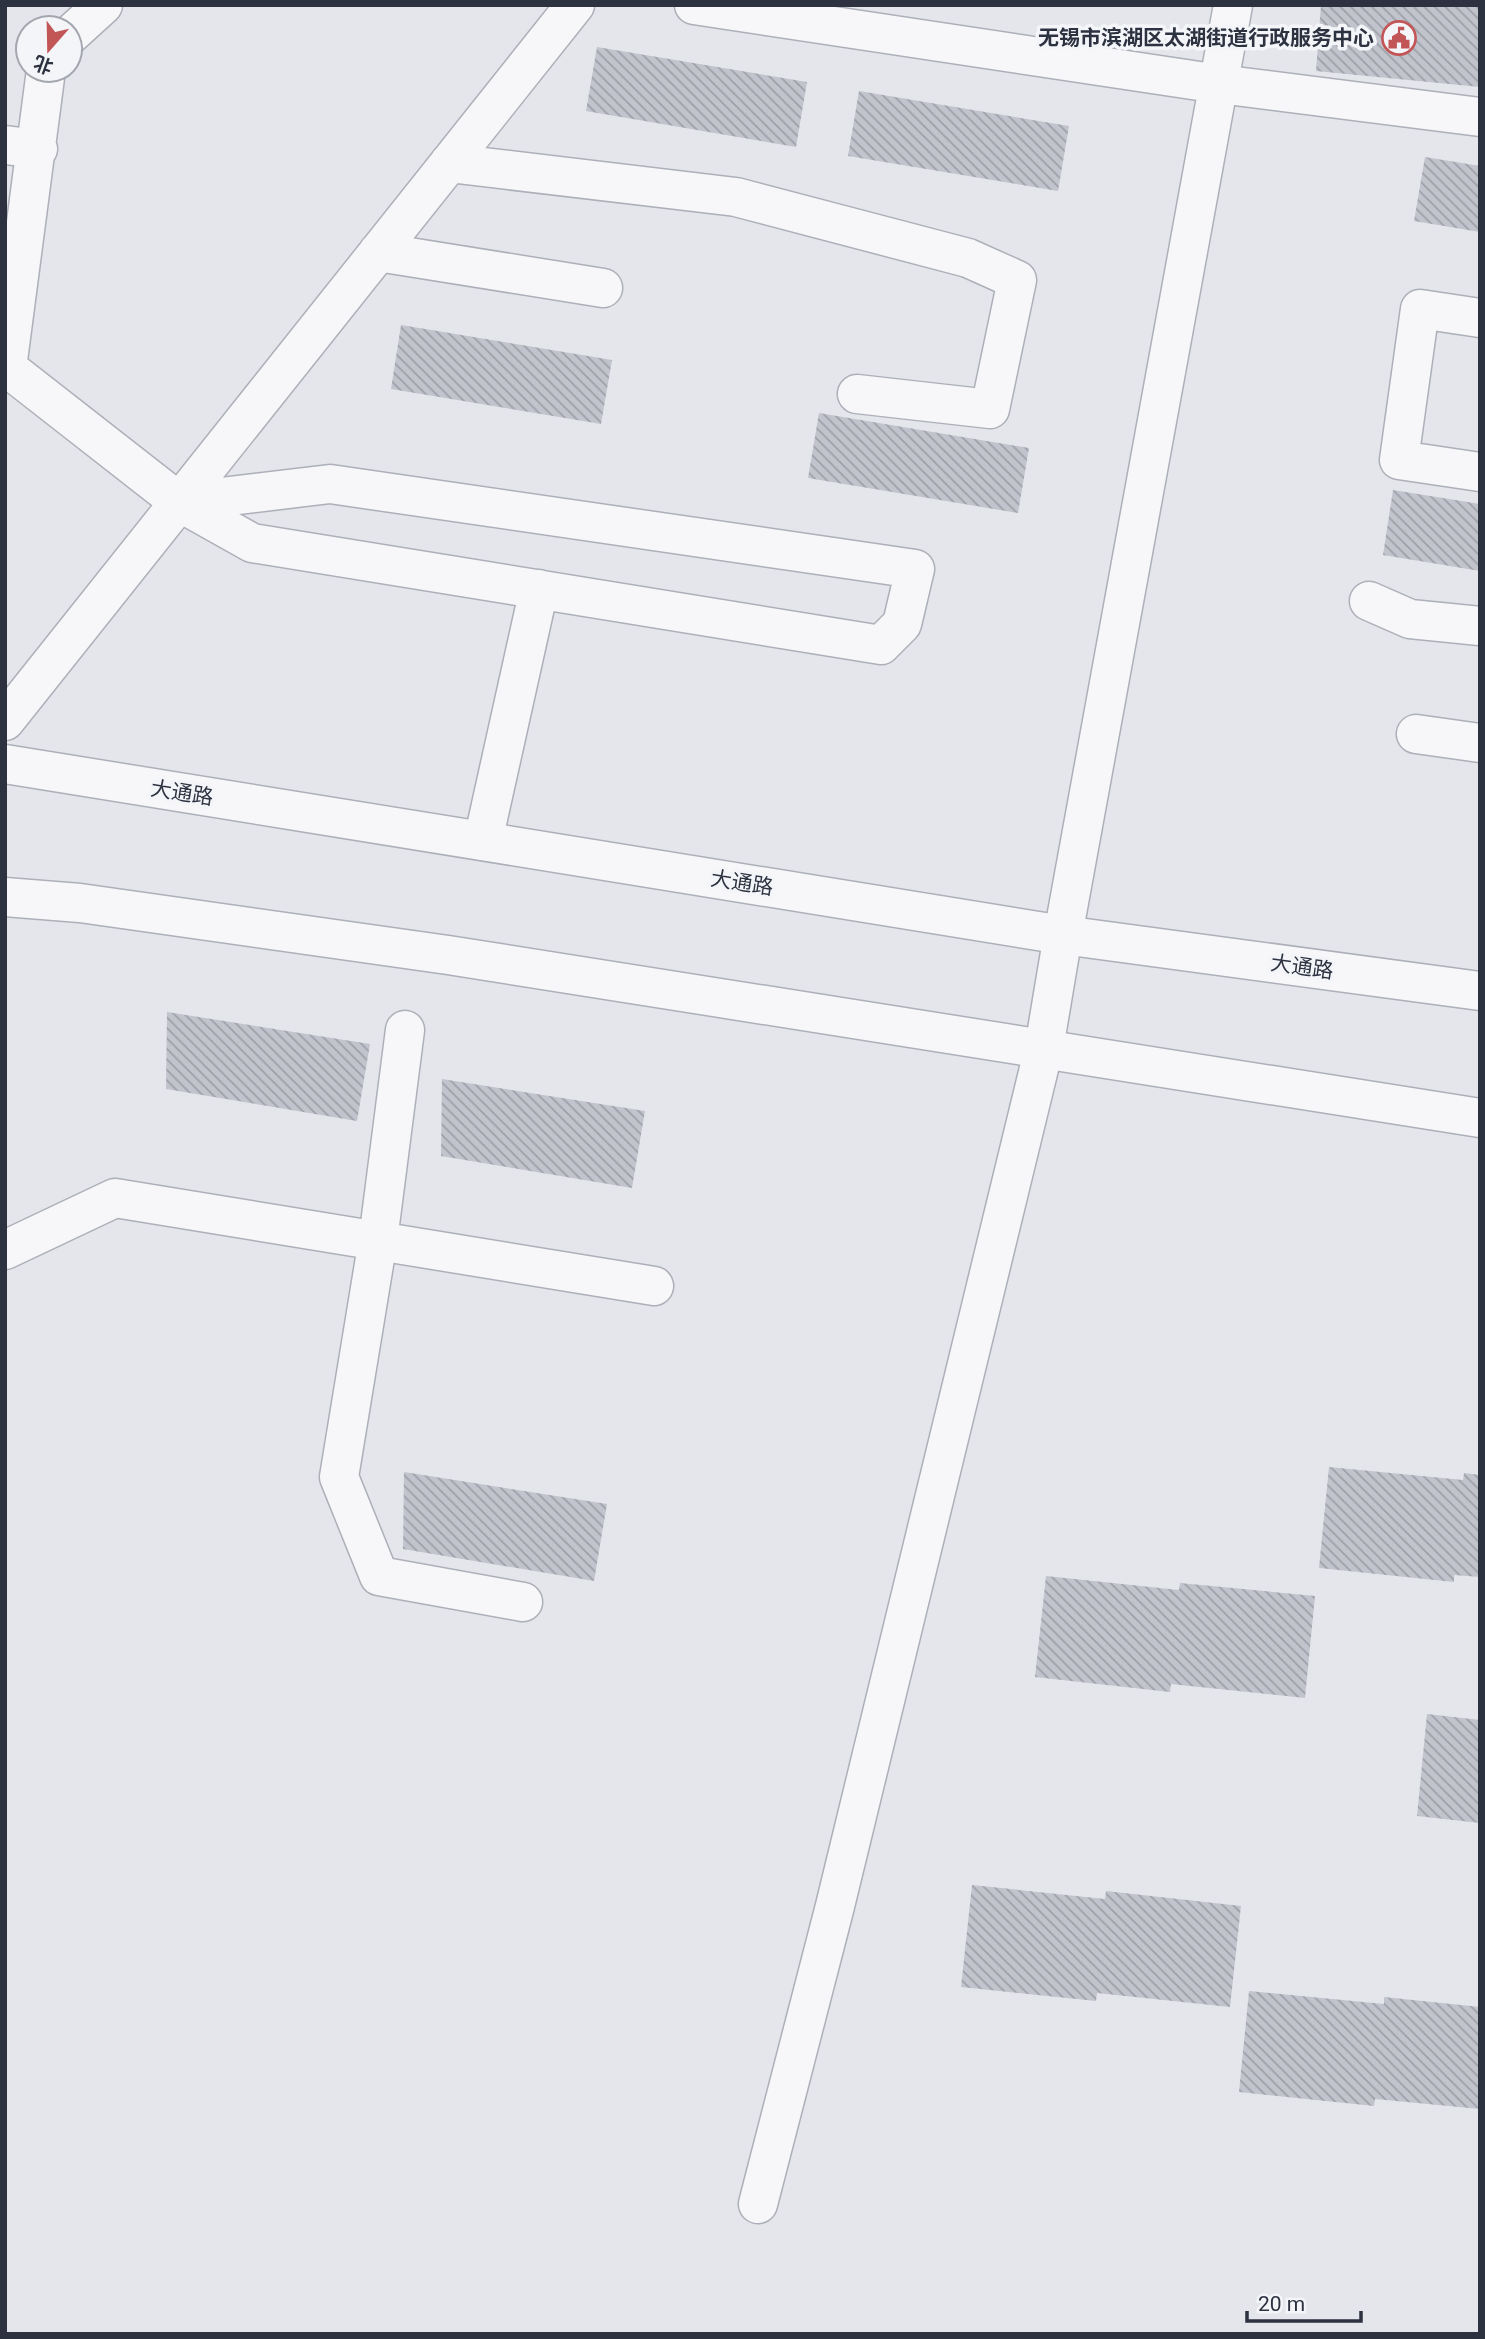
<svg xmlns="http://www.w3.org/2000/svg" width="1485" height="2339" font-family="Roboto,'Noto Sans SC',sans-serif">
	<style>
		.building { fill: url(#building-back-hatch) }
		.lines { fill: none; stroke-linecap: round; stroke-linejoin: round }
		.minor-casing { stroke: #adb0b8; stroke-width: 41 }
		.tertiary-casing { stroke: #adb0b8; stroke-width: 41 }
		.minor { stroke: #f7f7f9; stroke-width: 38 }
		.tertiary { stroke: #f7f7f9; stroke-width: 38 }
		.labels { text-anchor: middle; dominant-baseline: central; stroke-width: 7; stroke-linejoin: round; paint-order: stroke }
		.poi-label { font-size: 21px; font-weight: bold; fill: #2d3241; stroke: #f4f5f8; text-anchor: end }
		.street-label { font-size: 21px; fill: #2d3241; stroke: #f4f5f8 }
	</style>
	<defs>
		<pattern id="building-back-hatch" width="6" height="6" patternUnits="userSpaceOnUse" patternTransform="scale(1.75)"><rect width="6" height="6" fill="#c2c4cd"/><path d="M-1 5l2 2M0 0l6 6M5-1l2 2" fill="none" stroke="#9ea0a8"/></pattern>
	</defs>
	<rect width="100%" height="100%" fill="#e4e6eb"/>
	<path class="building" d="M1321 5H1480V87L1316 71Z
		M597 47 807 82 796 147 586 111Z
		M859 91 1069 126 1058 191 848 156Z
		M1425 157 1480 166V232L1414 221Z
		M401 325 612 360 601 424 391 389Z
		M819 413 1029 448 1018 513 808 478Z
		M1393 490 1480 504V571L1383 555Z
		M167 1012 370 1044 357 1121 166 1089Z
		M442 1079 645 1111 632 1188 441 1156Z
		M1329 1467 1463 1480 1464 1473 1480 1475V1577L1454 1575V1582L1319 1568Z
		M404 1472 607 1504 594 1581 403 1549Z
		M1046 1576 1179 1590 1180 1583 1315 1596 1305 1698 1171 1684 1170 1692 1035 1677Z
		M1427 1714 1480 1720V1823L1417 1816Z
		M972 1885 1105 1899 1106 1891 1241 1906 1230 2007 1097 1993 1096 2001 961 1987Z
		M1249 1991 1384 2004V1997L1480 2007V2109L1375 2099 1374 2106 1239 2092Z"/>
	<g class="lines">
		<g class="minor-casing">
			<path id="minor" d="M694 5 1219 84 1480 117
				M70 35 103 5
				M5 145 38 149
				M449 163 736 197 968 258 1017 280 990 409 857 394
				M378 252 603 288
				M1480 318 1420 309 1399 460 1480 472
				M5 366 179 502 330 484 915 569 902 624 881 645 252 543 179 502
				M7 368 46 70
				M1369 601 1410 619 1480 626
				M5 721 575 5
				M1416 734 1480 743
				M483 841 539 589
				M405 1030 378 1240 339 1477 379 1576 523 1602
				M5 1250 115 1198 654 1286
				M758 2204 835 1906 1044 1048 1063 935 1233 5"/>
		</g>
		<g class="tertiary-casing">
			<path id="tertiary" d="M5 764 1063 935 1480 991
				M5 897 80 903 448 955 1480 1118"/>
		</g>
		<use href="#minor" class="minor"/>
		<use href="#tertiary" class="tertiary"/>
	</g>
	<defs>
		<g id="civic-ring" transform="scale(1.75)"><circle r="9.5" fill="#f4f5f8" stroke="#c25657" stroke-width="1.5"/><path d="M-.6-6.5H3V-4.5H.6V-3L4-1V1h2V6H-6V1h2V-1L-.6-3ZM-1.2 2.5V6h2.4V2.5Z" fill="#c25657"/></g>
	</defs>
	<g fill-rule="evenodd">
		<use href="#civic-ring" x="1399" y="38"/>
	</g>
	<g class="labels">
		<g class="poi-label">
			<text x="1374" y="38">无锡市滨湖区太湖街道行政服务中心</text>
		</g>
		<g class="street-label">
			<text transform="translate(182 793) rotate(9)">大通路</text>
			<text transform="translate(742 883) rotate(9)">大通路</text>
			<text transform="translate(1302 967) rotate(8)">大通路</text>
		</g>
	</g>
	<rect width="1485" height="2339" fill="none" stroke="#2d3241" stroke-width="14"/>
	<g transform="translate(49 49) rotate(200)"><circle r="33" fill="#f4f5f8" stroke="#a4a7af" stroke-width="2"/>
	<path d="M0-5L12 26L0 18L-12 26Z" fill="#c25657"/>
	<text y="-10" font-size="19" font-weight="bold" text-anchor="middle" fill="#2d3241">北</text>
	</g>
	<path d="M1247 2311v10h114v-10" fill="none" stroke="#2d3241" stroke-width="3.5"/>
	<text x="1258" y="2311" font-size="21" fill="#2d3241" stroke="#f4f5f8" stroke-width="5" paint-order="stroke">20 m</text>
</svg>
